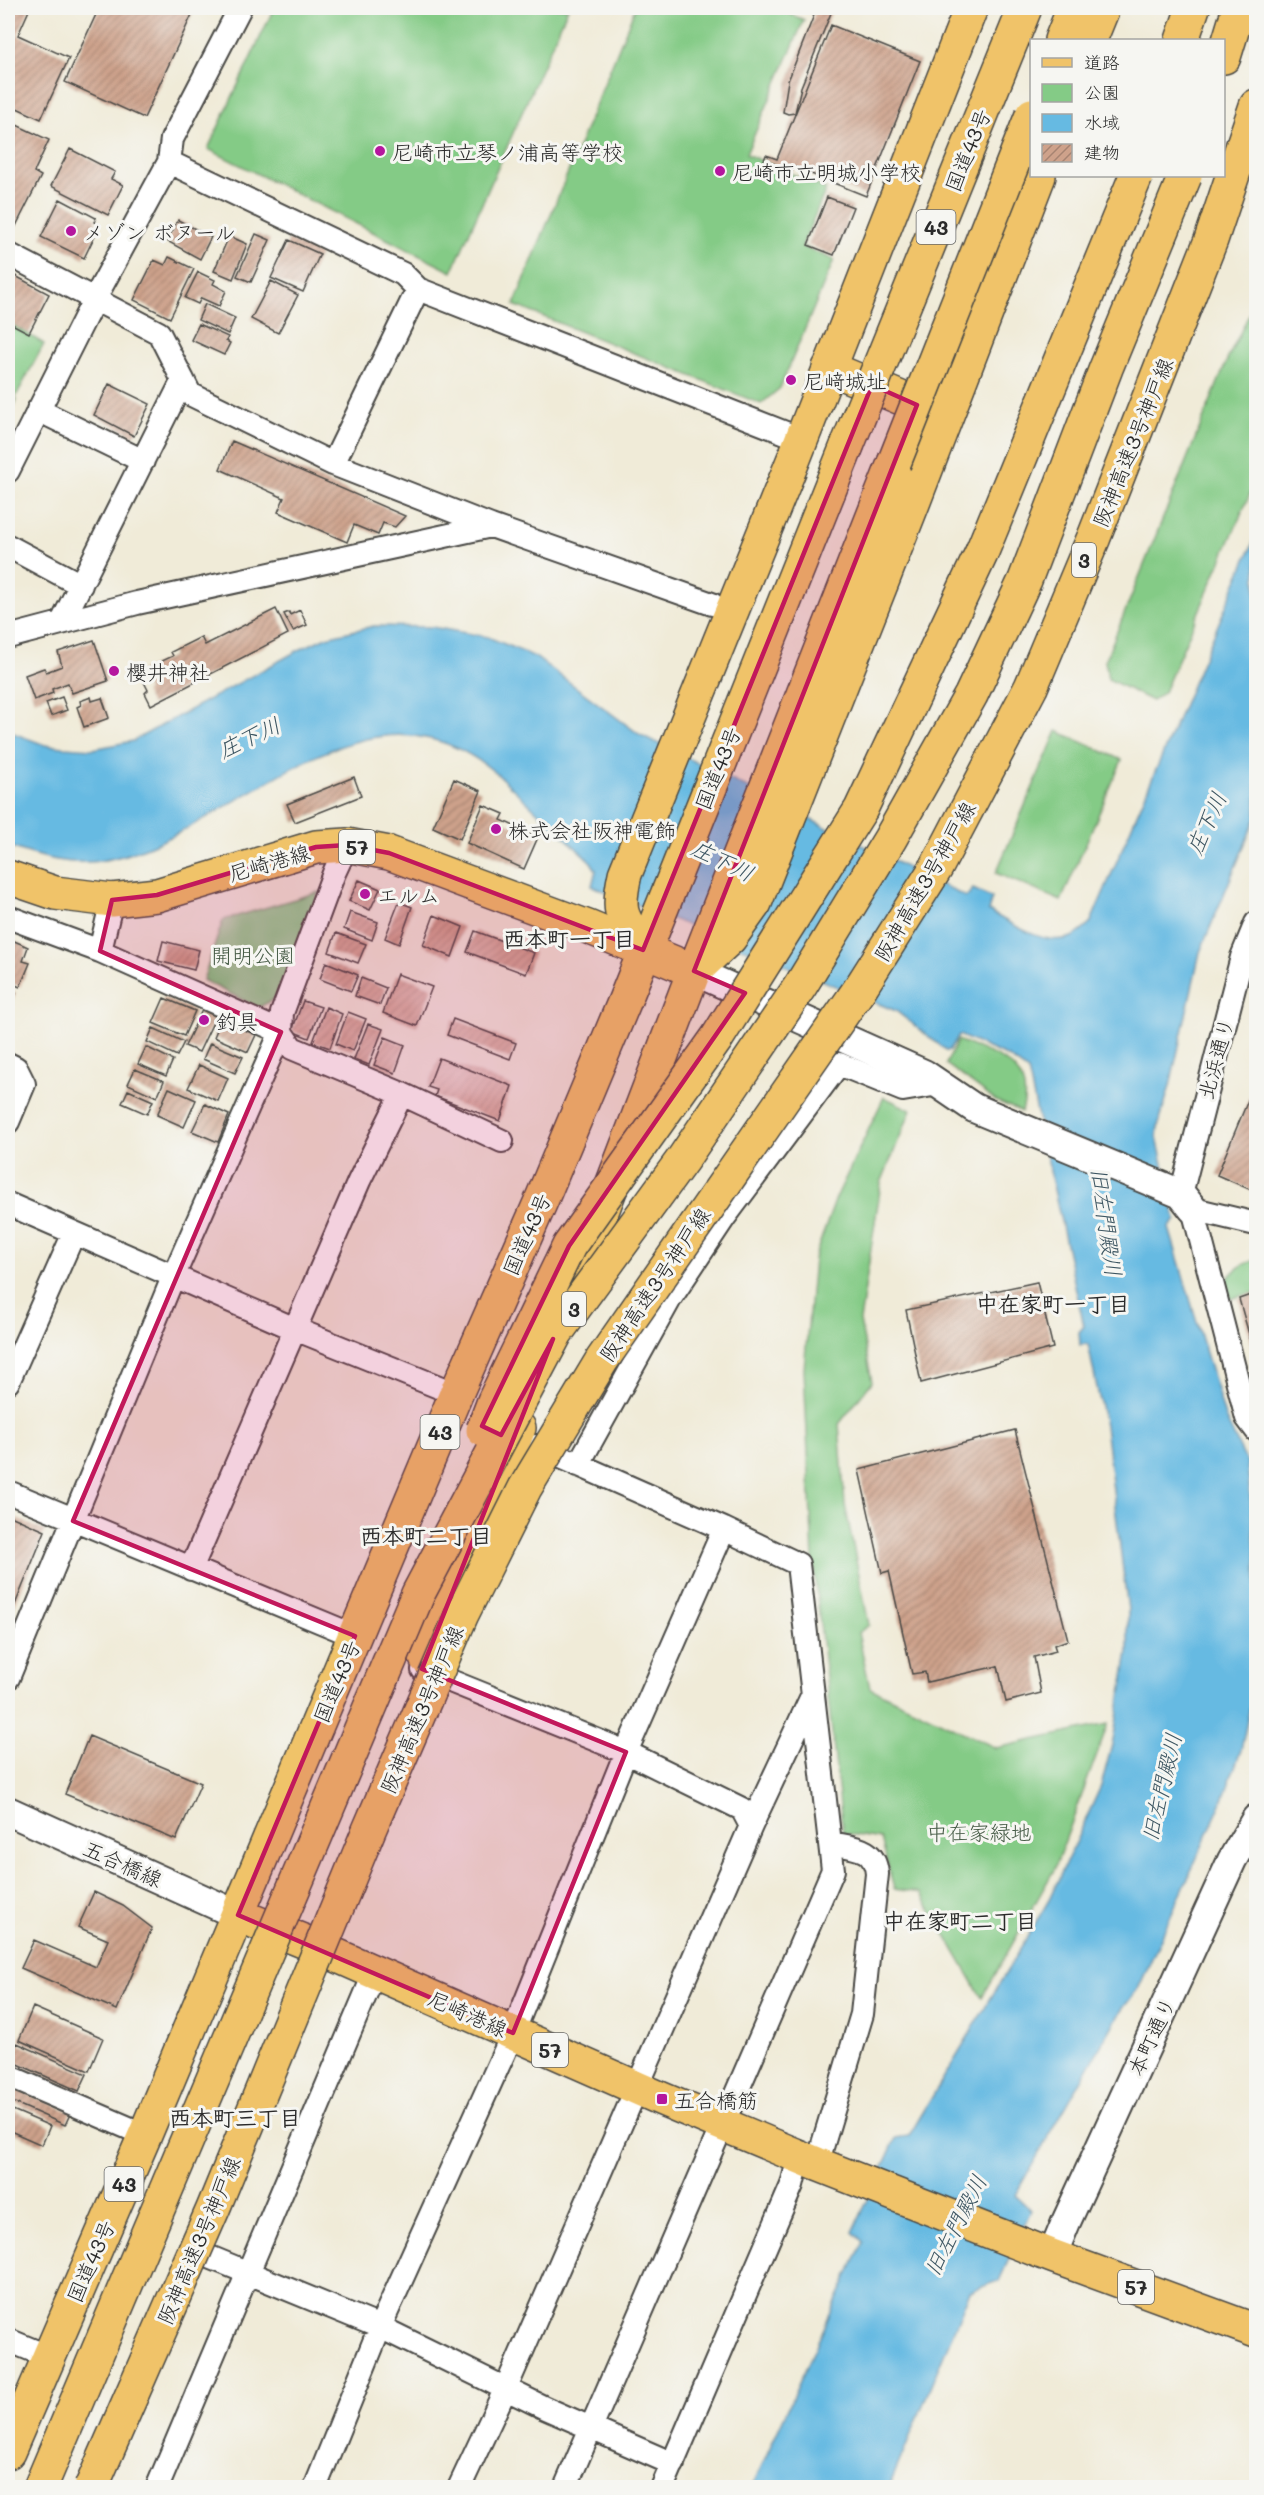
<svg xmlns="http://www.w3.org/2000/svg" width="1264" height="2495" font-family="Mali,'Klee One',sans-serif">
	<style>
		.green { fill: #84cb86; stroke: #587b58; stroke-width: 1.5 }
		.water { fill: #66bae2; stroke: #487286; stroke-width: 1.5 }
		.building { fill: url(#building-hatch) }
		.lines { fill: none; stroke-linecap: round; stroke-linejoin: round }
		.minor-casing { stroke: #494845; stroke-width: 26 }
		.tertiary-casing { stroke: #494845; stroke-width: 32 }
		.primary-casing { stroke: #494845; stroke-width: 36 }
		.trunk-casing { stroke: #494845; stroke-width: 36 }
		.motorway-casing { stroke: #494845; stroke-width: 36 }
		.minor { stroke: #fff; stroke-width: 22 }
		.tertiary { stroke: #fff; stroke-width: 28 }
		.primary { stroke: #f0c369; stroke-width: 33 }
		.trunk { stroke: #f0c369; stroke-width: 33 }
		.motorway { stroke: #f0c369; stroke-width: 33 }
		.trunk-bridge-casing { stroke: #494845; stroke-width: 36; stroke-linecap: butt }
		.motorway-bridge-casing { stroke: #494845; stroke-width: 36; stroke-linecap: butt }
		.trunk-bridge { stroke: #f0c369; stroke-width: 33 }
		.motorway-bridge { stroke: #f0c369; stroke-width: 33 }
		.marked { fill: #c2185b; fill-opacity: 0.2; stroke: #c2185b; stroke-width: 4.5; stroke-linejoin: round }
		.poi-dot { fill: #b5179e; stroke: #f6f6f2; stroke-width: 2 }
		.labels { text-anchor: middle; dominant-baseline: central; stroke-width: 6; stroke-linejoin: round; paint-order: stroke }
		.shield { fill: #f6f6f2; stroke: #686867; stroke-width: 1.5 }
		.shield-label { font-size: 20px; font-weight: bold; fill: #2b2b2b }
		.street-label { font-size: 21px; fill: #2b2b2b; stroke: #f6f6f2 }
		.poi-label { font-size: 21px; fill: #2b2b2b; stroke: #f6f6f2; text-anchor: start }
		.park-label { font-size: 21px; fill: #465b46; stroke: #f6f6f2 }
		.water-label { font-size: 22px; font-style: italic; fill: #3d5662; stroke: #f6f6f2 }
		.neighbourhood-label { font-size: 22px; font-weight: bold; fill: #2b2b2b; stroke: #f6f6f2 }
	</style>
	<defs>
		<pattern id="building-hatch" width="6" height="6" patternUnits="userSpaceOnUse" patternTransform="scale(1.5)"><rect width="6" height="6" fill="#cea28b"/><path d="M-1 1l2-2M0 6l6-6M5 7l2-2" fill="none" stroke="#a78472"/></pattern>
	</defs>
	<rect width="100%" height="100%" fill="#f6f6f2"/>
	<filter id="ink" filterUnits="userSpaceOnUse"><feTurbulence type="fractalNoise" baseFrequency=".0167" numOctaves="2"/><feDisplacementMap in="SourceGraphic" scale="12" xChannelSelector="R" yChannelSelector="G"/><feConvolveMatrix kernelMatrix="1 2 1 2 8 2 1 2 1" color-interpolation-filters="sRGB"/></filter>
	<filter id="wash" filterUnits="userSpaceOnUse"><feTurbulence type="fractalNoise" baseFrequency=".008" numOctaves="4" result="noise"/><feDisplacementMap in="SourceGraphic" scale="24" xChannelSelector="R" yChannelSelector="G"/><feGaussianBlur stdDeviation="1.35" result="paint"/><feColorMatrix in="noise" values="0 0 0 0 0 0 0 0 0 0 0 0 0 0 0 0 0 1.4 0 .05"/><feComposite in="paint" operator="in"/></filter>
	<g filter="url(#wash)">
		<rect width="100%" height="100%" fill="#f0ebd8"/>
		<path class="green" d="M274 8H568L452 272 208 149Z
			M635 8H776L804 20 746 154 826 189 802 246 834 260 780 388 761 404 514 305Z
			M1256 300V480L1164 692 1152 701 1108 679 1105 661 1228 358Z
			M8 322 44 344 15 398 17 400 8 418Z
			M1057 731 1122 760 1061 901 996 873Z
			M319 892 278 997 258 1008 203 980 223 920Z
			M958 1040C993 1056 1036 1063 1022 1112L996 1101 946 1064Z
			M884 1097 911 1110 881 1183 860 1321 872 1382 839 1424 845 1505 869 1625 858 1633 870 1688 996 1748 1108 1724 1055 1868 982 1998 921 1893 894 1889 881 1839 843 1833 813 1559 804 1369 814 1259 836 1198Z
			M1256 1260V1292L1229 1299 1225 1282C1233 1270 1242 1263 1256 1260Z"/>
		<path class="water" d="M1256 536V817L1200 952 1170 1086 1158 1126 1157 1138 1176 1220 1169 1228 1225 1417 1247 1463 1256 1559V1678L1241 1750 1224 1797 1139 1987 1121 2011 1015 2195 1031 2210 999 2281 970 2291 889 2487H752L863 2242 853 2232 896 2138 909 2136 1049 1900 1101 1786 1113 1741 1128 1652V1610L1105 1426 1088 1344 1080 1345 1079 1332 1084 1326 1028 1071 1008 1057 959 1035 950 1050 947 1051 896 1011 592 886 596 870 591 862 496 773C358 660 237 835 105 860 71 867 39 857 8 846V731L45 745 64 747 93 749 133 741 299 650 326 637 374 626 432 627 488 637 535 657 639 734 966 897 973 889 992 898 988 911C1012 923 1046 949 1074 936 1080 933 1085 928 1090 924Z"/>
		<g id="blocks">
			<path class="building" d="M8 8H30L18 35 69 58 41 119 8 104V94L11 86 8 84Z
				M99 8H195L144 118 65 82Z
				M810 8H833L801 87 795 113 788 114 783 112 788 81 816 10Z
				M831 25 920 61 866 196 794 167 792 171 764 160 766 155 777 159Z
				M8 121 49 140 34 172 41 176 11 236 8 234Z
				M70 149 115 172 111 179 123 185 108 215 51 186Z
				M827 197 853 207 834 255 808 245Z
				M60 199 96 218 94 222 100 225 84 258 41 237Z
				M178 220 211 237 200 259 167 241Z
				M256 234 270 240 251 282 237 276Z
				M229 236 247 244 233 279 214 271Z
				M289 240 320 254 303 292 271 278Z
				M169 257 194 269 170 318 134 300 154 260 165 265Z
				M8 272 49 294 29 333 8 322Z
				M198 272 215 280 213 284 226 291 219 306 201 298 198 304 185 298Z
				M271 281 298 295 278 333 251 319Z
				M205 304 235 318 228 334 198 320Z
				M199 324 228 337 226 341 230 343 224 355 191 340Z
				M109 384 150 404 134 436 94 415Z
				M232 441 405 516 395 527 383 523 378 535 354 525 347 542 278 512 284 498 220 469Z
				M276 609 288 634 151 705 145 693 148 690 139 672 173 656 171 652 201 637 205 645Z
				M300 610 307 625 293 631 284 614 289 612 290 615Z
				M94 640 108 681 72 693 68 683 52 689 53 693 34 700 25 675 44 668 46 672 62 666 58 652Z
				M62 697 67 710 51 716 46 703Z
				M91 697 92 701 102 698 109 718 84 727 77 707 81 705 80 701Z
				M354 777 361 796 295 822 287 804Z
				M454 779 481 791 460 839 433 827Z
				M483 805 504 814 501 820 538 837 524 869 467 843Z
				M359 880 380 889 370 910 349 901Z
				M399 902 412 907 399 944 385 938Z
				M350 912 378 922 372 940 344 929Z
				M434 915 463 927 452 957 423 945Z
				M475 931 534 953 526 974 467 952Z
				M336 933 366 944 358 963 329 952Z
				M12 940 28 947 23 961 30 963 20 987 8 982V951Z
				M163 941 199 950 194 970 158 961Z
				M326 962 358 975 351 991 320 979Z
				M397 974 432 987 417 1026 383 1013Z
				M361 978 386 988 380 1005 355 996Z
				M8 989 16 993 9 1010 8 1009Z
				M164 998 195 1011 184 1036 153 1023Z
				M303 1001 321 1007 309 1038 292 1031Z
				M326 1007 342 1014 330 1048 313 1042Z
				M202 1010 216 1016 199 1052 185 1046Z
				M348 1012 366 1019 353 1051 336 1044Z
				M453 1019 516 1043 510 1059 447 1035Z
				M221 1020 256 1035 248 1052 214 1037Z
				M368 1024 383 1029 369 1065 354 1059Z
				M153 1028 184 1042 177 1056 147 1042Z
				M385 1037 405 1045 395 1073 374 1065Z
				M210 1043 243 1057 235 1073 203 1059Z
				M146 1047 173 1060 166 1076 138 1064Z
				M439 1058 512 1086 500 1121 435 1096 437 1090 428 1087Z
				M199 1065 228 1078 218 1101 188 1088Z
				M135 1069 164 1081 157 1097 128 1084Z
				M1256 1081V1192L1217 1175Z
				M169 1088 196 1100 184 1127 157 1115Z
				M128 1090 153 1101 147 1114 122 1103Z
				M205 1104 229 1115 218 1142 192 1131Z
				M1037 1282 1053 1348 921 1383 906 1310Z
				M1256 1293V1359L1239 1299Z
				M1015 1430 1068 1640 1054 1645 1056 1651 1034 1657 1041 1693 1006 1702 998 1666 927 1682 925 1672 912 1674 889 1571 882 1573 859 1470Z
				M8 1515 45 1531 8 1622Z
				M89 1736 201 1783 176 1840 65 1794Z
				M94 1892 123 1906 152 1928 117 2010 21 1968 34 1940 96 1967 108 1940 78 1927Z
				M33 2007 103 2038 89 2071 19 2040Z
				M17 2043 87 2074 79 2091 9 2060Z
				M8 2086 71 2112 65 2125 8 2100Z
				M8 2108 50 2126 42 2145 8 2130Z"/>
		</g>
	</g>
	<g filter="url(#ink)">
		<use href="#blocks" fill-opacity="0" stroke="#494845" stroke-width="1.5"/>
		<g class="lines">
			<g class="minor-casing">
				<path id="minor" d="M169 162 403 274 418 289 801 439
					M8 254 159 333 190 394 333 464 491 526 712 604
					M38 410 143 461
					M333 464 418 289
					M8 471 94 300 169 162 172 139 240 8
					M8 546 81 585
					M62 622 183 380
					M8 637 137 603 491 526
					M8 917 100 951 281 1032 292 1048 402 1094 502 1141
					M100 951 112 900
					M8 1064 16 1068 24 1084 8 1122
					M1181 1194 1242 957 1256 923
					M8 1204 295 1329 456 1394
					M1256 1224 1193 1209 1247 1418 1256 1430
					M8 1382 74 1233
					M578 1465 670 1299 724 1218 839 1064 903 1090 939 1084
					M8 1492 355 1636
					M191 1569 359 1181 402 1094
					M423 1670 626 1752 742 1809 751 1826 506 2388 459 2488
					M8 1678 174 1275 281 1032 282 1013 334 873 347 845
					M751 1826 813 1694
					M8 2076 145 2135
					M817 2164 862 2014 877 1874C875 1846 853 1848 830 1843
					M195 2251 380 2327 545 2408 673 2464
					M8 2340 49 2357
					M157 2488 375 1972
					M315 2488 380 2327 513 2033 626 1752 724 1529 536 1446
					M565 2488 833 1870 798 1564 724 1529
					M662 2488 792 2185 799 2157"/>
			</g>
			<g class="tertiary-casing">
				<path id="tertiary" d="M694 971 924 1074 974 1108 1181 1194 1193 1209
					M8 1811 238 1915
					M1052 2256 1066 2222 1232 1860 1256 1819"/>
			</g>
			<g class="primary-casing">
				<path id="primary" d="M8 877 55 893 112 900 157 895 316 847 347 845 389 853 588 927 694 971
					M238 1915 313 1945 662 2099 817 2164 1052 2256 1256 2331"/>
			</g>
			<g class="trunk-casing">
				<path id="trunk" d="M1061 40 1074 8
					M1090 40 1103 8
					M829 368 944 416
					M643 950C622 916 616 915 625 874L795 456 971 8
					M702 964 730 938 755 903 912 506 1039 176
					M561 1318 694 971 894 463
					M426 1658 519 1428
					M8 2452 145 2135 456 1394 541 1201 625 1000 847 446"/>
			</g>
			<g class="motorway-casing">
				<path id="motorway" d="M1182 40 1193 8
					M1224 57 1239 8
					M859 990 936 868 1031 687 1094 537 1211 240 1256 106"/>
			</g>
			<use href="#minor" class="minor"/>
			<use href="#tertiary" class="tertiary"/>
			<use href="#primary" class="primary"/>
			<use href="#trunk" class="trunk"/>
			<use href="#motorway" class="motorway"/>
			<g class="trunk-bridge-casing">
				<path id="trunk-bridge" d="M847 446 1025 8
					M894 463 1032 115"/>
			</g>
			<g class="motorway-bridge-casing">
				<path id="motorway-bridge" d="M483 1430 494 1401 569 1246 717 1038 861 809 981 554 1136 176
					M40 2488 418 1594 556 1333 683 1159 801 985 890 839 971 695 1025 580 1106 368 1185 176
					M91 2488 213 2209 369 1830 462 1614 525 1488 602 1360 859 990"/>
			</g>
			<use href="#trunk-bridge" class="trunk-bridge"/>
			<use href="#motorway-bridge" class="motorway-bridge"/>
		</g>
	</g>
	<path class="marked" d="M872 385 917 405 694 971 745 993 569 1246 482 1426 501 1435 553 1339 422 1669 626 1752 513 2033 238 1915 355 1636 73 1521 281 1032 100 951 112 900 157 895 316 847 347 845 389 853 643 950Z"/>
	<g class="poi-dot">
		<circle cx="380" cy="151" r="6"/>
		<circle cx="720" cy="171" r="6"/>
		<circle cx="71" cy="231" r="6"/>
		<circle cx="791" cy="380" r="6"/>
		<circle cx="114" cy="671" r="6"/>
		<circle cx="496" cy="829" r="6"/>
		<circle cx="365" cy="894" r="6"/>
		<circle cx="204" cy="1020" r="6"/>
		<rect x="656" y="2093" width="12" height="12" rx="3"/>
	</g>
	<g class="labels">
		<g class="shield">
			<rect x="916.5" y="210" width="39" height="34" rx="4.5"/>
			<rect x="1072" y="543" width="24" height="34" rx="4.5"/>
			<rect x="339" y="830" width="36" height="34" rx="4.5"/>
			<rect x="562" y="1292" width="24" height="34" rx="4.5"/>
			<rect x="420.5" y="1415" width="39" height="34" rx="4.5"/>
			<rect x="532" y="2033" width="36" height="34" rx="4.5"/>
			<rect x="104.5" y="2167" width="39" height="34" rx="4.5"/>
			<rect x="1118" y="2270" width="36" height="34" rx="4.5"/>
		</g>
		<g class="shield-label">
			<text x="936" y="227">43</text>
			<text x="1084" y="560">3</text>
			<text x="357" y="847">57</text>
			<text x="574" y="1309">3</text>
			<text x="440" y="1432">43</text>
			<text x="550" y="2050">57</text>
			<text x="124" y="2184">43</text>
			<text x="1136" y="2287">57</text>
		</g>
		<g class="street-label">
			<text transform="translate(967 150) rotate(-68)">国道43号</text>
			<text transform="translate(1132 442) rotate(-68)">阪神高速3号神戸線</text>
			<text transform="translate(717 768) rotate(-68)">国道43号</text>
			<text transform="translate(269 862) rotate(-16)">尼崎港線</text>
			<text transform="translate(924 881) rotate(-60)">阪神高速3号神戸線</text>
			<text transform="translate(1215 1058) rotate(-75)">北浜通り</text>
			<text transform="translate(526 1234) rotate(-66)">国道43号</text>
			<text transform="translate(654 1284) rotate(-56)">阪神高速3号神戸線</text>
			<text transform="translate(336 1681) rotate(-67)">国道43号</text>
			<text transform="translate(421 1709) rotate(-67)">阪神高速3号神戸線</text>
			<text transform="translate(123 1863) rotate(24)">五合橋線</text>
			<text transform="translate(468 2013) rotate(24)">尼崎港線</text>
			<text transform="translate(1151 2036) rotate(-65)">本町通り</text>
			<text transform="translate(198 2240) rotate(-67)">阪神高速3号神戸線</text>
			<text transform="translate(90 2261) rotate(-66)">国道43号</text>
		</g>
		<g class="poi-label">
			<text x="392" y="151">尼崎市立琴ノ浦高等学校</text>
			<text x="732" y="171">尼崎市立明城小学校</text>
			<text x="83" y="231">メゾン ボヌール</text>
			<text x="803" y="380">尼﨑城址</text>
			<text x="126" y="671">櫻井神社</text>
			<text x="508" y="829">株式会社阪神電飾</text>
			<text x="377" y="894">エルム</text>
			<text x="216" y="1020">釣具</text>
			<text x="674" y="2099">五合橋筋</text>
		</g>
		<g class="park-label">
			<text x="253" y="954">開明公園</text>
			<text x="979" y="1831">中在家緑地</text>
		</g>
		<g class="water-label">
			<text transform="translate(249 737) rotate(-25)">庄下川</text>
			<text transform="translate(1206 823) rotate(-66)">庄下川</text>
			<text transform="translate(723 860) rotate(26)">庄下川</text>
			<text transform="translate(1107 1222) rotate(82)">旧左門殿川</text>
			<text transform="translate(1161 1787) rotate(-77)">旧左門殿川</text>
			<text transform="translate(955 2225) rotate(-63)">旧左門殿川</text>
		</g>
		<g class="neighbourhood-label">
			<text x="569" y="938">西本町一丁目</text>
			<text x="1053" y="1303">中在家町一丁目</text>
			<text x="426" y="1535">西本町二丁目</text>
			<text x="960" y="1920">中在家町二丁目</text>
			<text x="235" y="2117">西本町三丁目</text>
		</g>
	</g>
	<rect width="1264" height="2495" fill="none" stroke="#f6f6f2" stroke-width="30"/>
	<rect x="1030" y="39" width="195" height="138" fill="#f6f6f2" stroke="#a5a5a2" stroke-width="1.5"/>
	<rect x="1042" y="58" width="30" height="9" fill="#f0c369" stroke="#a5a5a2" stroke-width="1.5"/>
	<text x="1084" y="69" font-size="18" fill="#2b2b2b">道路</text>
	<rect x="1042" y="84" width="30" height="18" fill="#84cb86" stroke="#a5a5a2" stroke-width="1.5"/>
	<text x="1084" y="99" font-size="18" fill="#2b2b2b">公園</text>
	<rect x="1042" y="114" width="30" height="18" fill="#66bae2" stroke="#a5a5a2" stroke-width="1.5"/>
	<text x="1084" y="129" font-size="18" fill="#2b2b2b">水域</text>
	<rect x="1042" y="144" width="30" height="18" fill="url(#building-hatch)" stroke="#a5a5a2" stroke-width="1.5"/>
	<text x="1084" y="159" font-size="18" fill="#2b2b2b">建物</text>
</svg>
